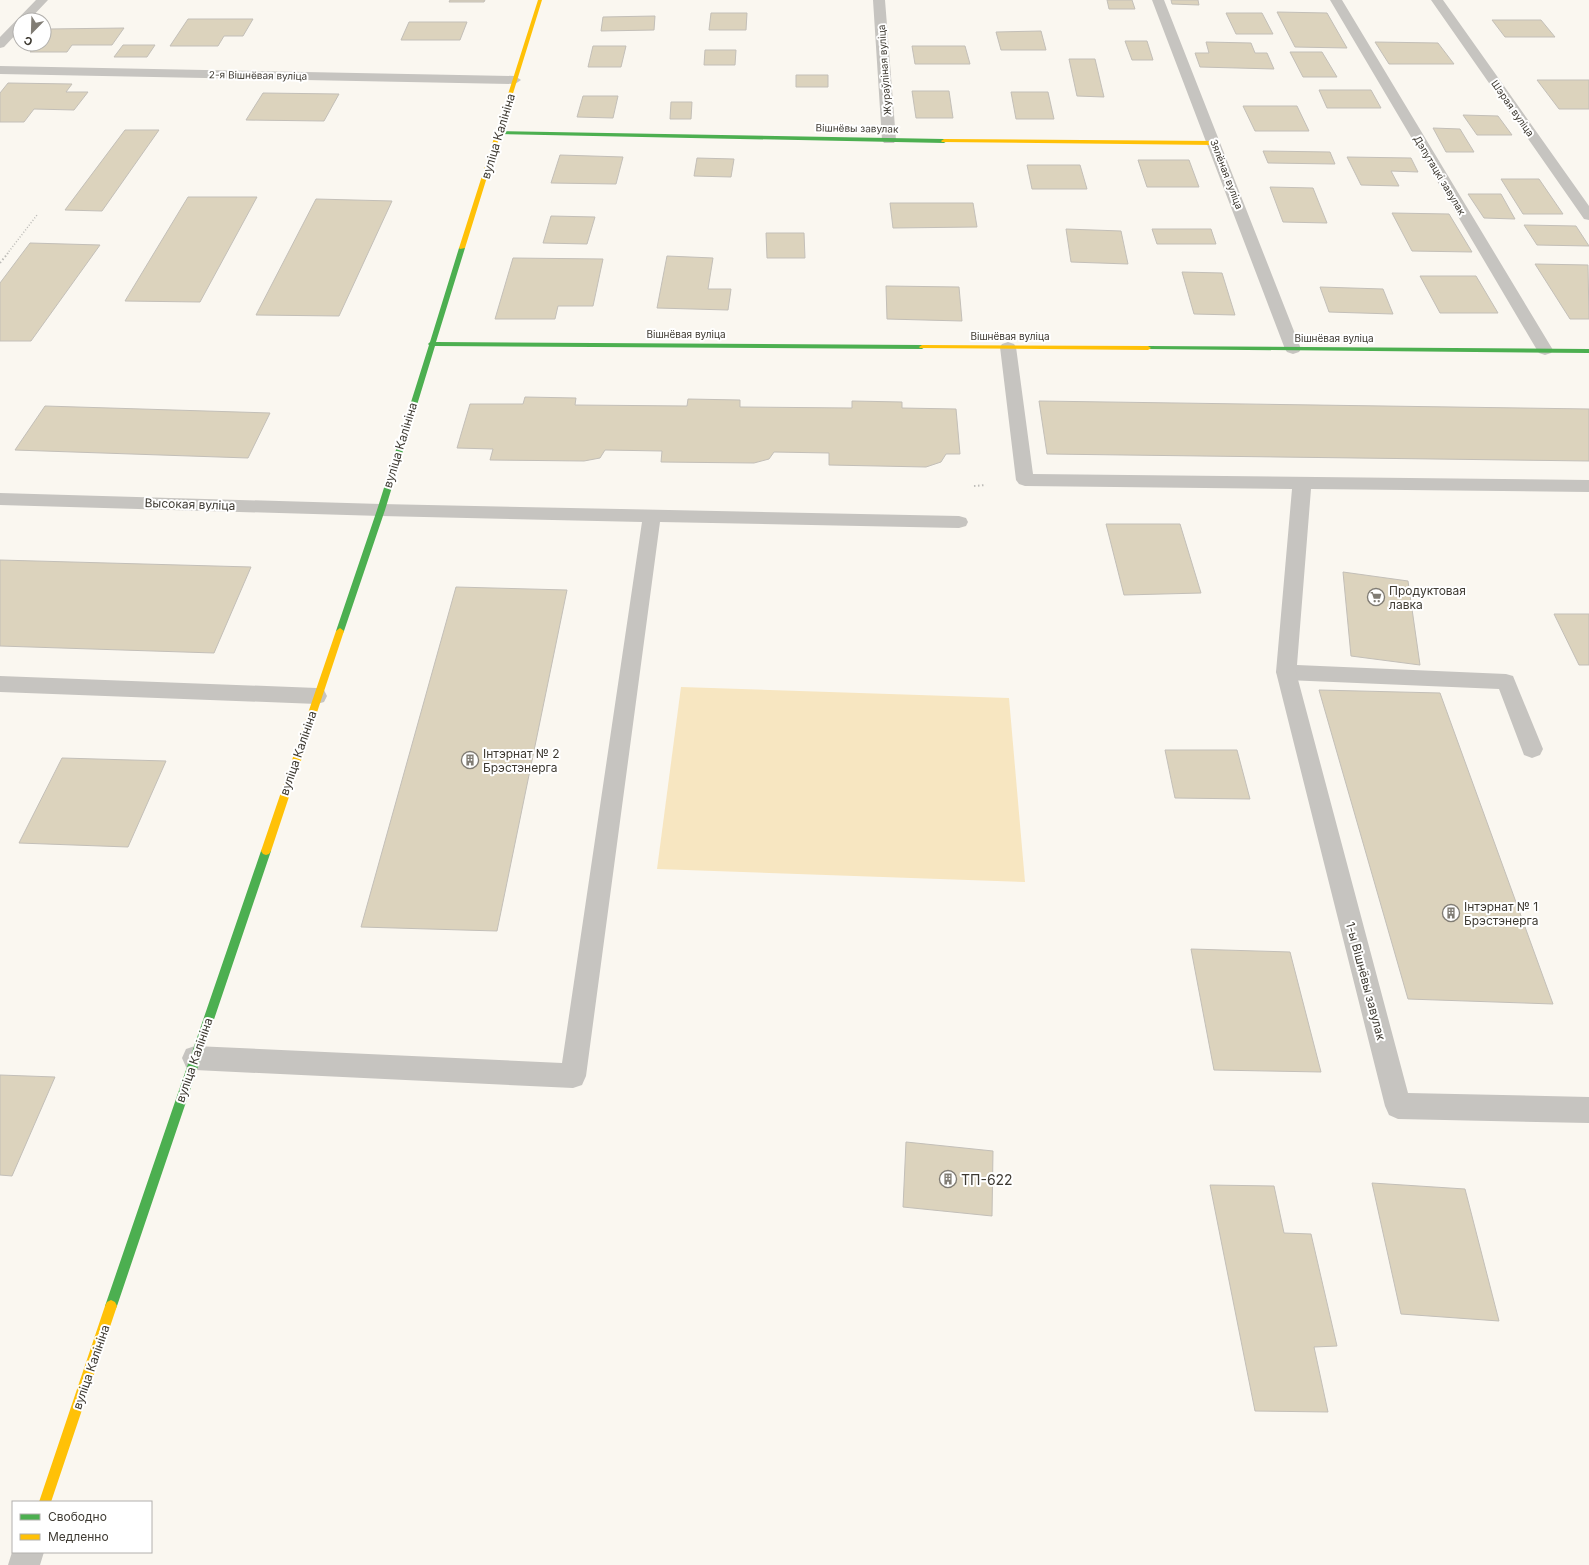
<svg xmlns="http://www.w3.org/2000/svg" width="1589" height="1565" font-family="Inter,sans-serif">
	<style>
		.green { fill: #f7e6c1 }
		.building { fill: #dcd3bd; stroke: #c3bfb8 }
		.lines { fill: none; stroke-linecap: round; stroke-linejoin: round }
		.path-far1 { stroke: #bdbcb8; stroke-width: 1.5; stroke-dasharray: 1 2; stroke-linecap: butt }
		.path { stroke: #bdbcb8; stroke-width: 2; stroke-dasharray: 1.5 2.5; stroke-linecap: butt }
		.lane { fill: #c6c4c0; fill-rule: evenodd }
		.street { fill: #c6c4c0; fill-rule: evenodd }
		.fast { fill: #4caf50; fill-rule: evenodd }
		.slow { fill: #ffc107; fill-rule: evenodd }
		.labels { text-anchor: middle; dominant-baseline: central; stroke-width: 4; stroke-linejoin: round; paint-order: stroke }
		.far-street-label { font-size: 10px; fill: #3e3a32; stroke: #fff }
		.street-label { font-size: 12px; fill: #3e3a32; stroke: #fff }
		.poi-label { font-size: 12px; fill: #3e3a32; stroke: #fff; text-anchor: start }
		.near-poi-label { font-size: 14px; fill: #3e3a32; stroke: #fff; text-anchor: start }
	</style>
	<rect width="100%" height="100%" fill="#faf7f0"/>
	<path class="green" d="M681 687 1009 698 1025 882 657 869Z"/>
	<path class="building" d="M450 0H485L484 2H449Z
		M1107 0H1132L1135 9H1109Z
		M1171 0H1198L1199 5 1172 4Z
		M1277 12 1327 13 1347 48 1295 47Z
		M711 13H747L746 30H709Z
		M1226 13H1262L1273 34H1236Z
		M655 16 654 30 601 31 603 17Z
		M188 19H253L243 36H224L218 46H170Z
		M1492 20H1541L1555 37H1505Z
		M409 22H467L460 40H401Z
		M124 28 112 45H72L67 52H30L37 44H44V35L49 29Z
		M1041 31 1046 50H1001L996 32Z
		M1125 41H1147L1153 60H1132Z
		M1206 42 1251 43 1255 53H1267L1274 69 1200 67 1195 53H1209Z
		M1375 42 1438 43 1454 64H1389Z
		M123 45H155L147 57H114Z
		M593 46H626L621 67H588Z
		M912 46H965L970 64H915Z
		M705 50H736L735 65H704Z
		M1290 52H1322L1337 77H1303Z
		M1069 59H1095L1104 97 1077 96Z
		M796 75H828V87H796Z
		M1537 80H1589V109H1559Z
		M8 83 72 84 66 92H88L74 110 34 109 24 122H0V93Z
		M1319 90H1371L1381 108H1327Z
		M912 91H949L953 118H916Z
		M1011 92H1048L1054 119H1016Z
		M263 93 339 94 324 121 246 120Z
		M583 96H618L613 118 577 117Z
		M671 102H692L691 119H670Z
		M1243 106H1297L1309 131H1255Z
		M1463 115 1498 116 1512 135H1477Z
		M1433 128 1460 129 1474 152H1446Z
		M125 130H159L102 211 65 210Z
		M1263 151 1330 152 1335 164 1268 163Z
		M560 155 623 157 616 184 551 183Z
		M1347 157 1411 158 1418 172 1391 171 1399 186 1361 185Z
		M697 158 734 159 731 177 694 176Z
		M1138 160H1189L1199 187H1147Z
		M1027 165H1080L1087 189H1032Z
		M1501 179H1539L1563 214H1523Z
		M1270 187 1313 188 1327 223 1283 222Z
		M1468 194H1501L1515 219 1484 218Z
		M188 197H257L200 302 125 301Z
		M316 199 392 201 339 316 256 315Z
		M890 203H973L977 227 893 228Z
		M1392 213 1449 214 1472 252 1412 251Z
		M551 216 595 217 587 244 543 243Z
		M1524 225 1576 226 1589 246 1537 245Z
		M1066 229 1121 231 1128 264 1071 262Z
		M1152 229H1211L1216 244H1157Z
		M766 233H804L805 258H767Z
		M30 243 100 245 31 341H0V283Z
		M667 256 713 258 708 289H731L728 310 657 308Z
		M513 258 603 259 593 306H558L555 319H495Z
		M1535 264 1588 265 1589 319H1570Z
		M1182 272 1222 273 1235 315 1194 314Z
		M1420 276H1476L1498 313H1440Z
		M886 286 959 287 962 321 887 319Z
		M1320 287 1383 289 1393 314 1329 312Z
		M525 397 576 398 575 405 687 406 688 399 740 400V407L852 408V401L902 402V408L956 409 960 454H946L941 462 926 467 878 466 829 465V453L774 452 769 459 754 463 661 462 662 451 605 450 600 458 584 461 490 460 493 449 457 448 470 404H523Z
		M1039 401 1589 409V461L1047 454Z
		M45 406 270 413 248 458 15 450Z
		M1106 524H1180L1201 593 1124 595Z
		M0 560 251 567 214 653 0 646Z
		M1343 572 1408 581 1420 665 1351 656Z
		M456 587 567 590 497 931 361 927Z
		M1554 614H1589V665H1579Z
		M1319 690 1440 693 1553 1004 1408 999Z
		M1165 750H1237L1250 799 1175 798Z
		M62 758 166 761 128 847 19 843Z
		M1191 949 1290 952 1321 1072 1214 1070Z
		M0 1075 55 1077 12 1176 0 1175Z
		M906 1142 993 1151 992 1216 903 1207Z
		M1372 1183 1465 1189 1499 1321 1401 1314Z
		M1210 1185 1274 1186 1284 1233 1311 1234 1337 1346 1314 1347 1328 1412 1255 1411Z"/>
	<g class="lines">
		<path class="path-far1" d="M7 254 37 215"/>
		<path class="path" d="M0 263 8 253
			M974 486 986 485"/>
		<path class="lane" d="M1008 342 1014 344 1016 347 1033 474 1589 480V492L1311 489 1297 665 1506 674 1513 676 1543 749 1540 755 1532 758 1524 755 1499 689 1286 680 1279 677 1276 672 1292 489 1025 486 1019 484 1016 480 1000 347 1002 344Z
			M381 504 959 516 966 518 968 522 966 526 959 528 660 522 586 1076 582 1085 573 1088 195 1070 186 1067 182 1058 186 1049 195 1046 562 1063 642 522 381 516 375 514 372 510 375 506Z
			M0 676 317 688 324 690 327 696 324 702 317 704 0 692Z"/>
		<path class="street" d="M36 0H48L29 20H20V30L4 47 0 48V37Z
			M873 0H885L896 140 894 143H884L882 140Z
			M1152 0H1164L1301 349 1299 352 1293 354 1287 352 1285 349Z
			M1330 0H1342L1553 350 1551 353 1545 355 1539 353 1537 350Z
			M1431 0H1443L1589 206V220L1584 219Z
			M0 66 515 76 521 80 515 84 0 74Z
			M0 493 381 504 387 506 390 510 387 514 381 516 0 505Z
			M1286 664 1293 667 1296 672 1408 1093 1589 1097V1123L1398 1119 1389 1115 1385 1106 1276 672 1279 667Z
			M13 1549V1552H44L40 1565H8Z"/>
		<path class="fast" d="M499 131 944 139 947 141 944 143 497 134 496 133Z
			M462 246 465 248 436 342 922 345 925 347 922 349 435 346 385 510 344 631 343 633H337L336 631 377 510 429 345 428 344 430 342 459 248Z
			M1148 346 1589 349V353L1146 349 1145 348Z
			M266 847 269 848 271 851 117 1306 115 1310 111 1312 107 1310 105 1306 261 851 263 848Z"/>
		<path class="slow" d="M538 0H542L465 248 460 249 459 248Z
			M944 139 1215 141 1218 143 1215 145 942 142 941 141Z
			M922 345 1148 346 1151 348 1148 350 920 348 919 347Z
			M340 628 344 631 271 851 269 854 266 855 263 854 261 851 336 631Z
			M111 1300 115 1302 117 1306 51 1502H39L105 1306 107 1302Z"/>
	</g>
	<defs>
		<g id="supermarket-ring" transform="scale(0.9)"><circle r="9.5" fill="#fff" stroke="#807c74" stroke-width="1.5"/><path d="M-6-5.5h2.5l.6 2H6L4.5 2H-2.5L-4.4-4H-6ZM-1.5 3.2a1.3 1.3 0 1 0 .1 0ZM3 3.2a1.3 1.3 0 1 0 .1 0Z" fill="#807c74"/></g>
		<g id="building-ring" transform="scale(0.9)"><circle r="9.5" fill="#fff" stroke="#807c74" stroke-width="1.5"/><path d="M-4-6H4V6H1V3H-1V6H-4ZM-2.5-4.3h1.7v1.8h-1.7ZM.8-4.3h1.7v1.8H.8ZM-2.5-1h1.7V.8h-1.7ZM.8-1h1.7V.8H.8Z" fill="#807c74"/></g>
	</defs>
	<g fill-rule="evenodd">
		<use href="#supermarket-ring" x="1376" y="597"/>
		<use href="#building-ring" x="470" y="760"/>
		<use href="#building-ring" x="1451" y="913"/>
		<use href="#building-ring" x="948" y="1179"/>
	</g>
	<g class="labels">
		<g class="far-street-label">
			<text transform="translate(884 70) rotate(-94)">Жураўліная вуліца</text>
			<text transform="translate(258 75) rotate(1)">2-я Вішнёвая вуліца</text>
			<text transform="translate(1513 108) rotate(55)">Шэрая вуліца</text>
			<text transform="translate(857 128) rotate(1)">Вішнёвы завулак</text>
			<text transform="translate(1227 174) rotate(69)">Зялёная вуліца</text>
			<text transform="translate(1440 175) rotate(59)">Дэпутацкі завулак</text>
			<text x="686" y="334">Вішнёвая вуліца</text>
			<text x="1010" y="336">Вішнёвая вуліца</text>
			<text x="1334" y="338">Вішнёвая вуліца</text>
		</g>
		<g class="street-label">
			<text transform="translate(498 136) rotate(-73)">вуліца Калініна</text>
			<text transform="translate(400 445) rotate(-73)">вуліца Калініна</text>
			<text transform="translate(190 504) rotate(2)">Высокая вуліца</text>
			<text transform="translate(298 753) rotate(-71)">вуліца Калініна</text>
			<text transform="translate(1366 981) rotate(75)">1-ы Вішнёвы завулак</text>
			<text transform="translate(194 1060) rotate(-71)">вуліца Калініна</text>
			<text transform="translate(91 1367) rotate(-71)">вуліца Калініна</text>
		</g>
		<g class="poi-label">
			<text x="1389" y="590">Продуктовая<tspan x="1389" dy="14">лавка</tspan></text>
			<text x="483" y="753">Інтэрнат № 2<tspan x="483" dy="14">Брэстэнерга</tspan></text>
			<text x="1464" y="906">Інтэрнат № 1<tspan x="1464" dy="14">Брэстэнерга</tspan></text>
		</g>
		<g class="near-poi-label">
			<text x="961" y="1179">ТП-622</text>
		</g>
	</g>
	<rect x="12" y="1501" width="140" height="52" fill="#ffffff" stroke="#b2b0ad"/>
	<rect x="20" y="1514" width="20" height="6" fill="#4caf50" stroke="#b2b0ad"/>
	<text x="48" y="1521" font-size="12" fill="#3e3a32">Свободно</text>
	<rect x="20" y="1534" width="20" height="6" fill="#ffc107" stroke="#b2b0ad"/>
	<text x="48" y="1541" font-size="12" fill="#3e3a32">Медленно</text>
	<g transform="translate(32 32) rotate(203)"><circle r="19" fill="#ffffff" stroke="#b2b0ad"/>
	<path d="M0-3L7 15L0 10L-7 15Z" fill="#807c74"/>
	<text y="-6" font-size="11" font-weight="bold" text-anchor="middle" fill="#3e3a32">С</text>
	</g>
</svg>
